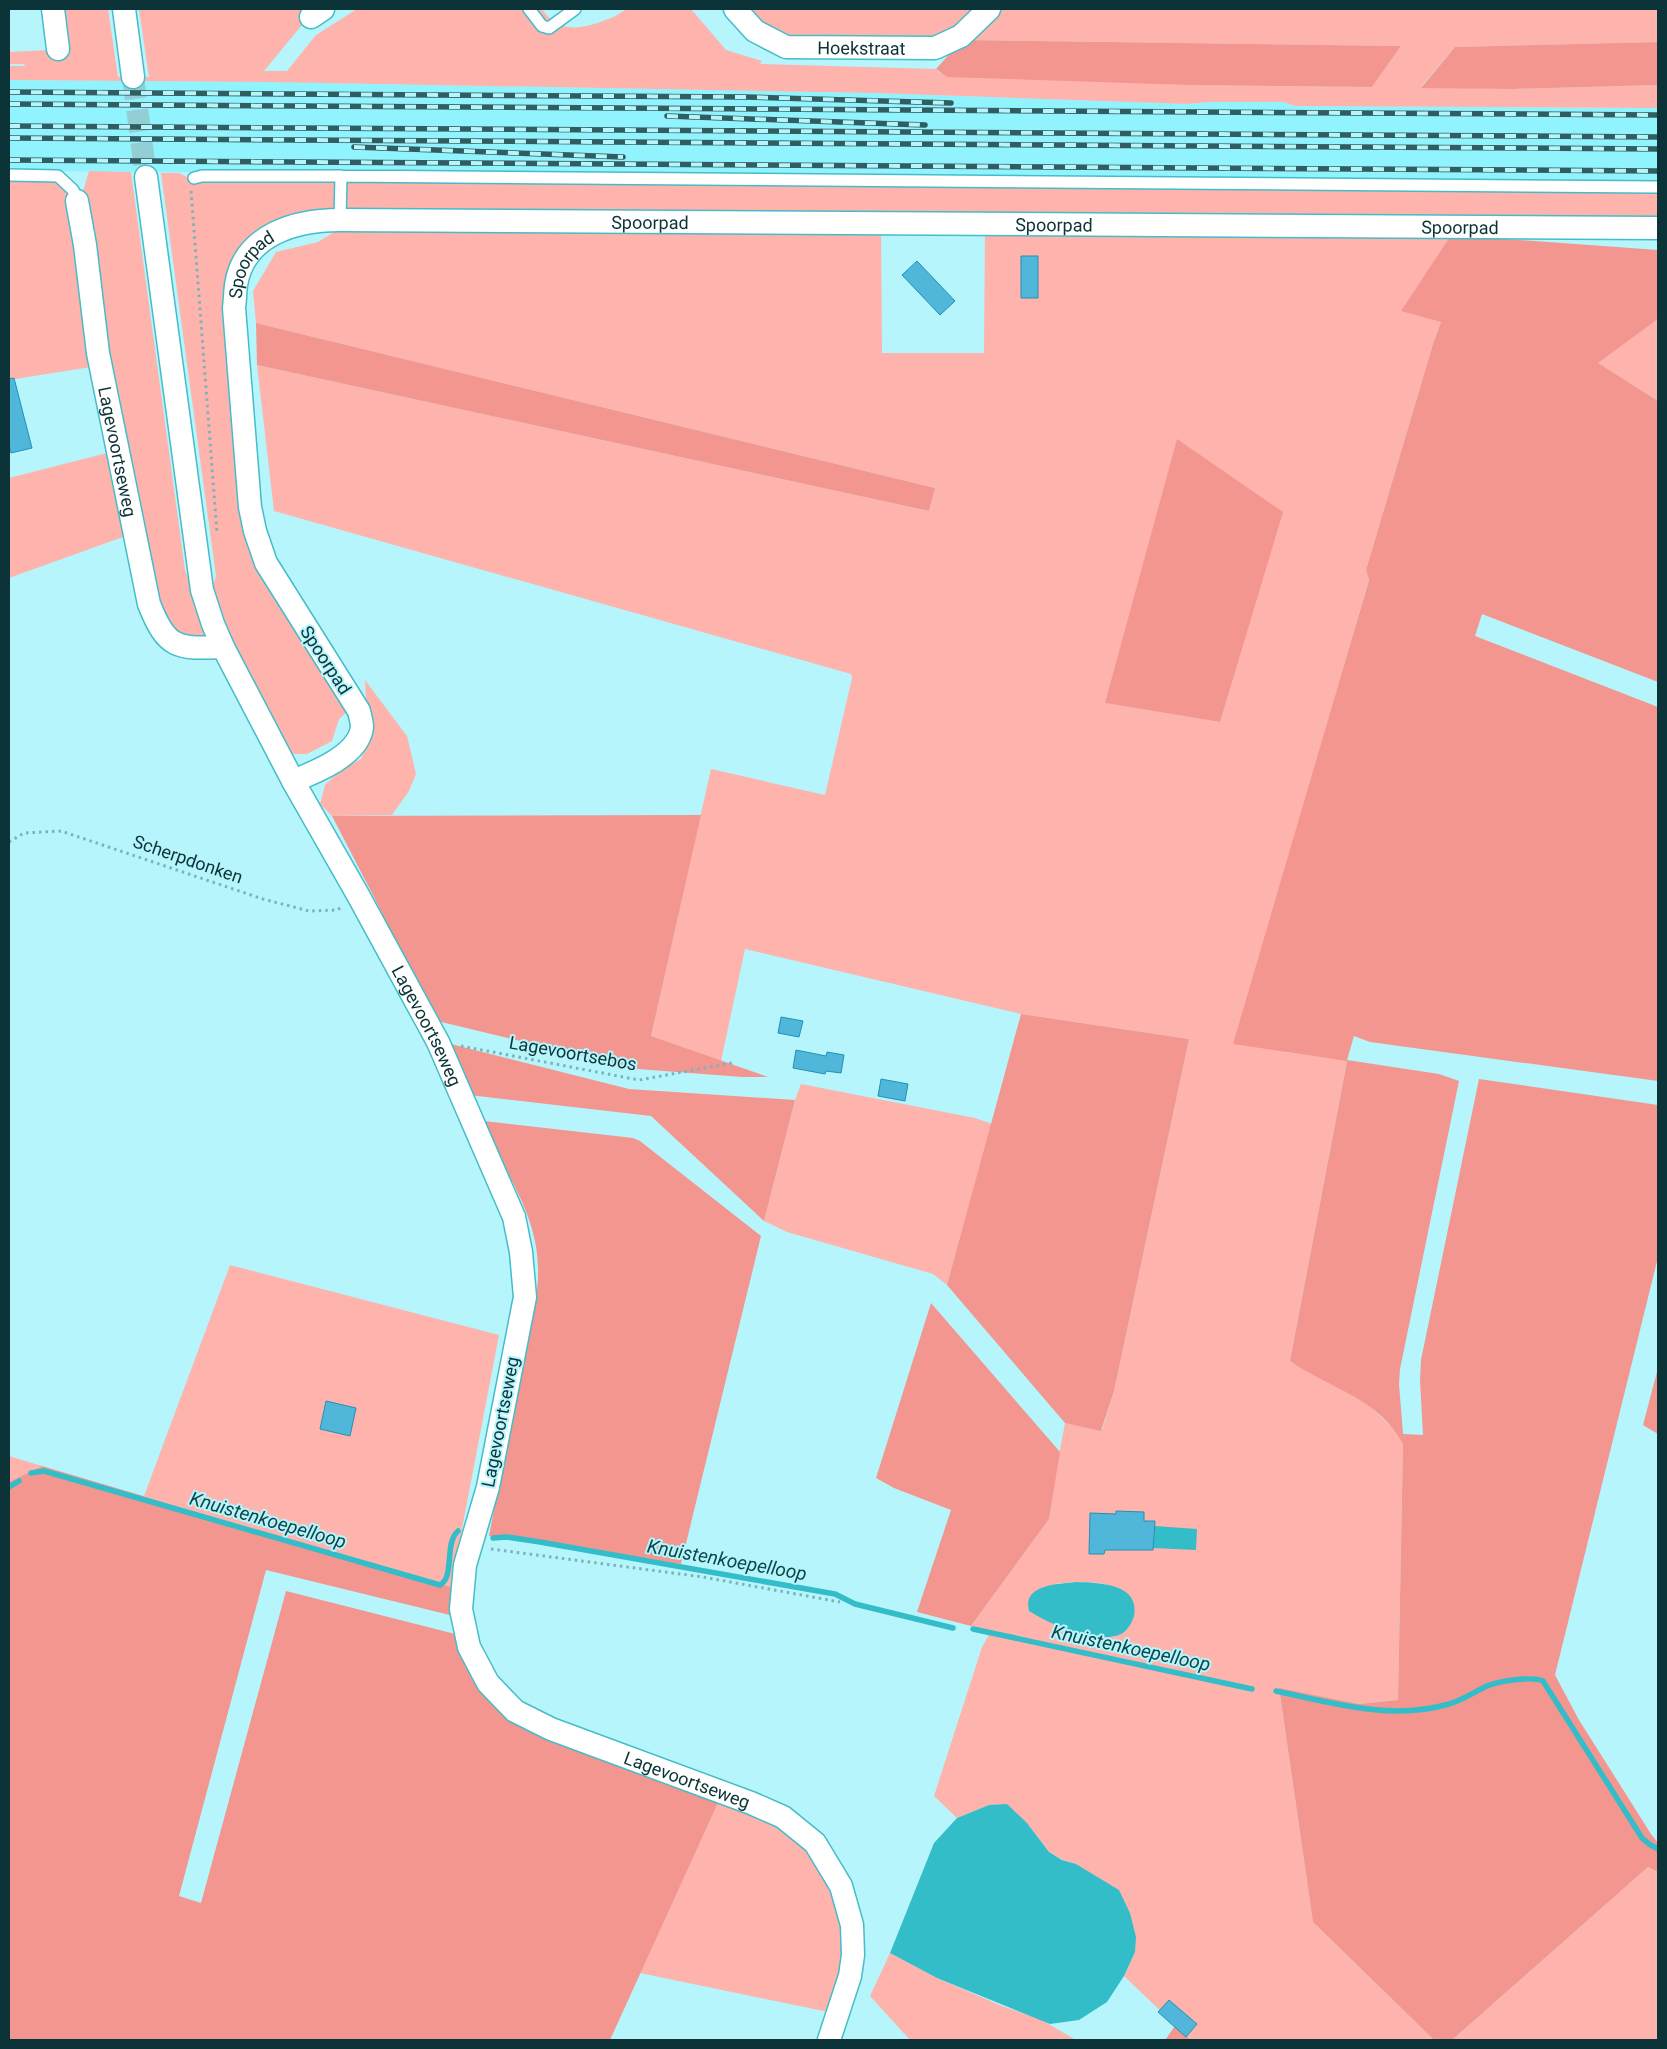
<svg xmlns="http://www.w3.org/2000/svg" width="1667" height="2049" font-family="Roboto,sans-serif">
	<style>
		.built { fill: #91f3fd }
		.green { fill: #feb4ad; fill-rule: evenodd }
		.forest { fill: #f3968f }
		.water { fill: #33bdc9 }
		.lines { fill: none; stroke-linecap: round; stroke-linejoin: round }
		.stream { stroke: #33bdc9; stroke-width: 5.5 }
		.building { fill: #50b6da; stroke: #2291b4 }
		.street-tunnel { stroke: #94ced5; stroke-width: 22; stroke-dasharray: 22 11; stroke-linecap: butt }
		.lane-casing { stroke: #44bdc9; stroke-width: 14 }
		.street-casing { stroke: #44bdc9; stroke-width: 25 }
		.path { stroke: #7cb3b9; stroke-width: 3; stroke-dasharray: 2.5 4; stroke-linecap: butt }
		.lane { stroke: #fff; stroke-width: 11 }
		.street { stroke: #fff; stroke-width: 22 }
		.rail-casing { stroke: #315d61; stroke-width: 5.5 }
		.rail { stroke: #b6f5fc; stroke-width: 4; stroke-dasharray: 11; stroke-linecap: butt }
		.labels { text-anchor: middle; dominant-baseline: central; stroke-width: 4; stroke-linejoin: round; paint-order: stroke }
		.street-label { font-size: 18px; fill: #0c3337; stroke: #b6f5fc }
		.water-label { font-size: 19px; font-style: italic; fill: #0b474c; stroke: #b6f5fc }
	</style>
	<rect width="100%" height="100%" fill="#b6f5fc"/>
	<path class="built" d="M9 80 266 82 875 93 1187 104 1209 102H1283L1295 106 1658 108V182L9 171Z"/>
	<path class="green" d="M59 9H108L118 77H149L139 9H319L311 14 264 71H287L316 35 357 9H542C560 36 586 28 611 18 617 16 623 10 629 9 646 6 673 9 691 9L726 50 762 61 760 64 936 69 940 73 1188 85 1372 87 1401 46 962 40 994 9H1658V42L1455 47 1421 87 1512 89 1658 85V108L1295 106 1283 102H1209L1187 104 875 93 266 82 9 80V66H25L24 64H9V52L51 50Z
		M750 9H977L948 36 774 35Z
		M89 171 131 172 185 570 195 597 205 633 201 639 171 633 149 573 81 198Z
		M161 173H179L191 179 1658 191V221L315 212 240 254 243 507 349 710 339 719 332 741 307 754H288L233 657 212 589 216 576Z
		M9 179 55 180 68 192 72 201 91 367 9 380Z
		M340 228 881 231 882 353H984L985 232 1451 235 1402 310 1441 322 1433 344 1366 570 1369 579 1293 842 1285 1052 1347 1060 1290 1361 1367 1403 1396 1431 1403 1443 1398 1700 1359 1704 1279 1689 1313 1922 1434 2040H1191L1124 1976 1135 1952 1076 1864 1063 1860 1049 1852 1027 1823 989 1805 957 1818 934 1796 982 1647 990 1633 971 1626 1049 1519 1054 1481 1065 1423 1102 1430 1114 1391 1189 1039 1021 1014 745 949 721 1061 651 1036 711 769 825 795 852 678 851 674 274 511 257 365 929 511 935 488 256 323 253 291 276 252 318 242ZM1177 440 1245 635 1220 722 1106 703ZM1077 1582 1100 1583 1122 1589 1053 1584Z
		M1658 319V401L1597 363Z
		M107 453 123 537 9 578V478Z
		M365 680 407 736 416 774 409 791 392 815 332 816 320 804 325 785 342 769 361 759 368 742Z
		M801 1084 975 1118 992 1124 947 1285 933 1274 787 1232 764 1221 795 1100Z
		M230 1265 499 1335 456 1560 454 1588 144 1496Z
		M9 1456 42 1466 9 1482Z
		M722 1794 778 1817 822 1865 844 1922 838 2014 640 1973Z
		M1648 1867 1658 1872V2040H1452Z
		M890 1953 937 1978 1002 2006 1040 2019 1076 2040H910L870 1996Z"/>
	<path class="forest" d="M962 40 1401 46 1372 87 1188 85 947 77 936 69Z
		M1658 42V85L1512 89 1421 88 1455 47Z
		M1451 235 1658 250V319L1598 363 1658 401V682L1482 614 1475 636 1658 707V1081L1370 1042 1354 1036 1347 1060 1439 1074 1459 1081 1400 1369 1399 1384 1403 1434 1423 1435 1420 1381 1421 1360 1479 1079 1658 1105V1257L1555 1675 1579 1720 1651 1834 1658 1843V1872L1648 1867 1452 2040H1434L1313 1922 1279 1688 1359 1704 1398 1700 1403 1444C1378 1397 1330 1389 1290 1361L1347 1061 1233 1044 1369 580 1366 570 1433 344 1441 322 1401 311Z
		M256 323 935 488 929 511 257 365Z
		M1177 439 1283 512 1220 722 1105 703Z
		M701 815 651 1036 768 1077H742L638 1069 433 1020 375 899 332 816Z
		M1021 1014 1189 1039 1114 1391 1101 1431 1065 1423 947 1285Z
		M447 1043 629 1089 795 1100 764 1221 651 1116 469 1095Z
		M484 1121 633 1138 640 1141 761 1236 681 1564 489 1536 537 1290C543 1238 524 1204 501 1159 495 1147 488 1134 484 1121Z
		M931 1303 1060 1452 1049 1519 971 1626 917 1612 951 1510 894 1488 876 1478Z
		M1658 1368V1434L1643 1425Z
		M42 1466 454 1588 458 1617 266 1570 179 1896 201 1903 286 1591 463 1636 494 1698 722 1794 610 2040H9V1482Z
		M1175 2026 1191 2040H1165Z"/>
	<path class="water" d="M1155 1526 1197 1529 1196 1550 1153 1548Z
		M1077 1582C1099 1583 1140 1583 1134 1616 1132 1623 1127 1631 1121 1634 1097 1645 1049 1624 1029 1611 1022 1584 1059 1584 1077 1582Z
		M1007 1804 1027 1823 1049 1852 1062 1860 1076 1864 1119 1890 1130 1913 1136 1937 1135 1952 1124 1976 1107 2002 1079 2020 1050 2024 937 1978 890 1953 934 1843 957 1818 989 1805Z"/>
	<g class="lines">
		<path class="stream" d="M31 1473 44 1471 440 1585C455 1577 444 1543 458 1531
			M9 1487 19 1481
			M493 1538 507 1537 540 1542 835 1594 855 1604 953 1628
			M973 1629 1252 1689
			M1276 1691C1333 1703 1392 1721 1449 1704 1463 1700 1474 1692 1487 1686 1499 1681 1531 1676 1543 1681L1642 1838 1649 1844 1658 1849"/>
	</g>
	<path class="building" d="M1021 256H1038V298H1021Z
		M917 261 955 301 940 315 902 275Z
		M14 378 32 448 11 453 9 445V379Z
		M781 1017 803 1021 799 1037 778 1033Z
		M796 1050 826 1056 827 1052 844 1055 841 1073 826 1071 825 1074 793 1068Z
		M881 1079 908 1084 905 1101 878 1096Z
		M326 1401 356 1408 350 1436 320 1429Z
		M1116 1511 1144 1512V1521H1155L1153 1550H1105L1104 1554H1089L1090 1513 1116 1514Z
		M1169 2000 1197 2024 1186 2037 1158 2012Z"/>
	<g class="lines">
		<path class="street-tunnel" d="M133 77 146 177"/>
		<g class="lane-casing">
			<path id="lane" d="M529 9 542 26 549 28 575 9
				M9 175 58 176 73 190 77 201
				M194 178 202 176H341L1658 187
				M340 220 341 176"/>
		</g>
		<g class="street-casing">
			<g id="street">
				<path d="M53 9 58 49"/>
				<path d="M124 9 133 77"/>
				<path id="s1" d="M735 9 755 31 786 47 935 48 961 36 989 9"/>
				<path d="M311 17 323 9"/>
				<path id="s2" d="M146 177 202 590 213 624 223 647 293 781 358 895 438 1042 514 1217 521 1252 525 1297 488 1487 465 1565 461 1609 469 1647 488 1683 515 1711 551 1729 751 1803 783 1817 815 1843 841 1886 852 1925 853 1955 850 1976 829 2040"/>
				<path id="s3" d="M77 201 85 245 98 353 149 604C167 649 177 649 223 647"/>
				<path id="s4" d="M293 781C316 772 359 755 362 727 362 722 360 716 359 711L266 563 255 531 250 507 234 308C235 301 235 293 236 285 244 234 296 220 340 220L1658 228"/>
			</g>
		</g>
		<path class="path" d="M191 191 217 533
			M9 842 24 833 61 831 263 899 309 911 337 910 342 907
			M461 1046 639 1080 732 1063
			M491 1549 703 1577 840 1602"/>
		<use href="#lane" class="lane"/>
		<use href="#street" class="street"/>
		<g class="rail-casing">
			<path id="rail" d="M9 92 746 97 951 103
				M9 104 1658 115
				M667 116 925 125
				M9 126 1658 137
				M9 138 1658 149
				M354 147 623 157
				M9 160 1658 171"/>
		</g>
		<use href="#rail" class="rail"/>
	</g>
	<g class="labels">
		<g class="street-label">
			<text stroke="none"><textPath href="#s1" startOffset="140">Hoekstraat</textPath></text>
			<text stroke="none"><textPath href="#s4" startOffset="1008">Spoorpad</textPath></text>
			<text stroke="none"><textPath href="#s4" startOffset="1412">Spoorpad</textPath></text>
			<text stroke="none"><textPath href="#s4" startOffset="1818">Spoorpad</textPath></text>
			<text stroke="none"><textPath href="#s4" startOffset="589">Spoorpad</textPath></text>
			<text stroke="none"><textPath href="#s3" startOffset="254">Lagevoortseweg</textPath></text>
			<text transform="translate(326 660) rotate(57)">Spoorpad</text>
			<text transform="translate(188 859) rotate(19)">Scherpdonken</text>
			<text stroke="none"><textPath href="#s2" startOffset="908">Lagevoortseweg</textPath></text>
			<text transform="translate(573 1053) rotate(10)">Lagevoortsebos</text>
			<text transform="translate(500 1422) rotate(-79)">Lagevoortseweg</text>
			<text stroke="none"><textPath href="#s2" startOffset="1822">Lagevoortseweg</textPath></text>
		</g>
		<g class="water-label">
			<text transform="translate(268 1520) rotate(16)">Knuistenkoepelloop</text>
			<text transform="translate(727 1560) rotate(10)">Knuistenkoepelloop</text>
			<text transform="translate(1131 1648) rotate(12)">Knuistenkoepelloop</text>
		</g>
	</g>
	<rect width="1667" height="2049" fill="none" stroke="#0c3337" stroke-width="20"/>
</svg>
